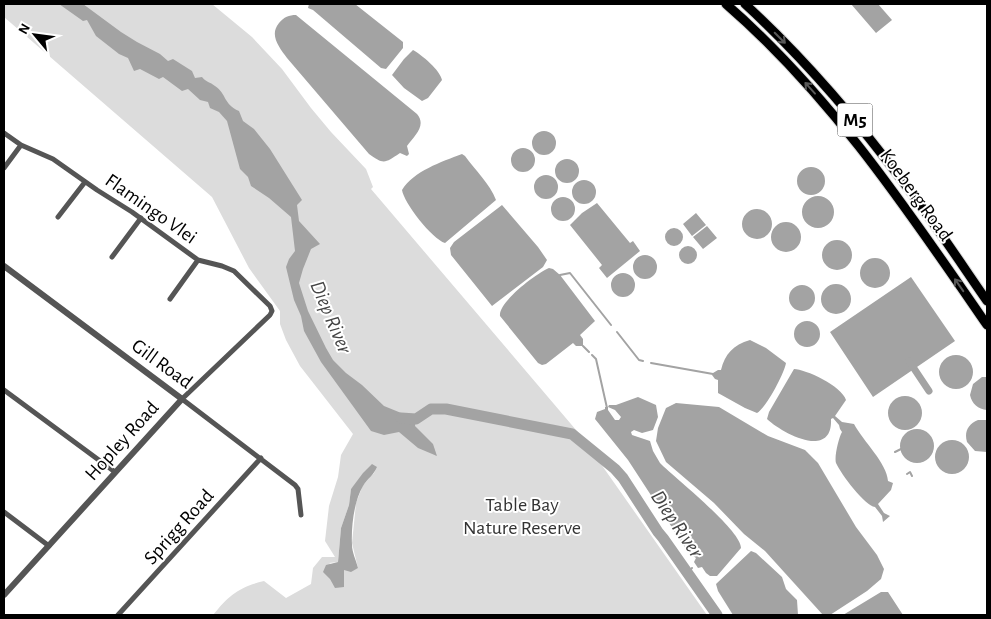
<svg xmlns="http://www.w3.org/2000/svg" width="991" height="619" font-family="'Alegreya Sans',sans-serif">
	<style>
		.green { fill: #dcdcdc; fill-rule: evenodd }
		.water { fill: #a3a3a3 }
		.lines { fill: none; stroke-linecap: round; stroke-linejoin: round }
		.stream { stroke: #a3a3a3; stroke-width: 2 }
		.canal { stroke: #a3a3a3; stroke-width: 7 }
		.river { stroke: #a3a3a3; stroke-width: 11 }
		.primary-casing { stroke: #dbdbdb; stroke-width: 11 }
		.minor { stroke: #555; stroke-width: 5 }
		.tertiary { stroke: #555; stroke-width: 6 }
		.primary { stroke: #000; stroke-width: 9 }
		.oneway { stroke: #595959 }
		.labels { text-anchor: middle; dominant-baseline: central; stroke-width: 4; stroke-linejoin: round; paint-order: stroke }
		.shield { fill: #fff; stroke: #4c4c4c; stroke-width: 1 }
		.shield-label { font-size: 19px; font-weight: bold; fill: #000 }
		.street-label { font-size: 20px; fill: #000; stroke: #fff }
		.park-label { font-size: 20px; fill: #333; stroke: #fff }
		.water-label { font-size: 21px; font-style: italic; fill: #444; stroke: #fff }
	</style>
	<rect width="100%" height="100%" fill="#fff"/>
	<path class="green" d="M4 4H212L252 37 282 69 311 108 331 132 366 169 373 187 371 189 582 437 707 615H213C229 595 239 587 264 581L286 598 311 584 313 568 322 557H335L325 541 329 506 338 477 341 455 353 434 300 366 286 340 280 324V311L249 268 212 197 4 17ZM377 467 374 473 363 485 356 503 352 543 358 568 344 570 329 563 338 562 341 528 349 505 351 489Z"/>
	<path class="water" d="M59 4H83L121 32 137 42 160 54 168 61 173 59 192 71 195 78 202 77C206 82 210 82 215 86 227 94 223 104 239 111L243 121 254 129 270 149 302 200 297 205 299 221 320 244 311 249 303 269 299 283 308 311 326 348 333 360 346 373 362 385 384 406 416 419 415 426 433 444 437 456 418 448 399 432 384 435 371 431 321 362 304 331 301 316 294 300 286 267 289 259 295 251 291 217 269 198 251 186 248 177 240 169 227 121 219 112 210 108 208 102 200 100 188 89 182 91 163 77 159 79 140 69 134 71 128 58 119 54 96 36 87 20 83 21Z
		M309 4H355L403 42V48L386 69 381 68 313 10 308 8Z
		M851 4H878L892 20 876 33Z
		M296 15 417 114C427 126 414 136 407 146L409 154 407 156 400 153C385 163 384 165 369 154L287 58C279 47 269 35 279 23 284 17 289 15 296 15Z
		M413 50C422 55 440 70 442 80L428 98 422 101 404 88 392 75 404 59Z
		M532 143a12 12 0 1 1 24 0a12 12 0 1 1-24 0Z
		M511 160a12 12 0 1 1 24 0a12 12 0 1 1-24 0Z
		M462 154 465 156C475 170 490 184 496 200L445 243C432 239 404 203 402 190 414 171 441 162 462 154Z
		M555 171a12 12 0 1 1 24 0a12 12 0 1 1-24 0Z
		M797 181a14 14 0 1 1 28 0a14 14 0 1 1-28 0Z
		M534 187a12 12 0 1 1 24 0a12 12 0 1 1-24 0Z
		M572 192a12 12 0 1 1 24 0a12 12 0 1 1-24 0Z
		M802 212a16 16 0 1 1 32 0a16 16 0 1 1-32 0Z
		M551 209a12 12 0 1 1 24 0a12 12 0 1 1-24 0Z
		M597 203 630 243 633 241 640 251 607 278 599 268 602 265 570 225 582 213Z
		M502 205 538 247 547 260 543 267 492 306 451 255 450 248 454 242Z
		M742 224a15 15 0 1 1 30 0a15 15 0 1 1-30 0Z
		M696 213 706 225 692 236 683 224Z
		M771 237a15 15 0 1 1 30 0a15 15 0 1 1-30 0Z
		M707 226 717 238 703 249 693 237Z
		M665 237a9 9 0 1 1 18 0a9 9 0 1 1-18 0Z
		M822 255a15 15 0 1 1 30 0a15 15 0 1 1-30 0Z
		M679 255a9 9 0 1 1 18 0a9 9 0 1 1-18 0Z
		M633 267a12 12 0 1 1 24 0a12 12 0 1 1-24 0Z
		M860 273a15 15 0 1 1 30 0a15 15 0 1 1-30 0Z
		M549 268 553 269 560 275 595 321 580 335 583 339V346H576L573 343 546 364 542 365 538 363 500 316C498 302 537 273 549 268Z
		M611 285a12 12 0 1 1 24 0a12 12 0 1 1-24 0Z
		M911 277 955 341 873 397 830 332Z
		M821 299a15 15 0 1 1 30 0a15 15 0 1 1-30 0Z
		M789 298a13 13 0 1 1 26 0a13 13 0 1 1-26 0Z
		M794 334a13 13 0 1 1 26 0a13 13 0 1 1-26 0Z
		M750 340 766 348 786 363C784 374 766 408 757 413L745 408 718 393V380L715 379 712 375 713 373 718 370H721C725 354 733 345 750 340Z
		M939 372a17 17 0 1 1 34 0a17 17 0 1 1-34 0Z
		M794 369C805 369 842 386 846 400L835 416 842 422 854 424C863 441 887 463 888 481L893 483 891 490 878 504 884 513 890 516 883 522 882 516 875 507C865 506 841 474 836 463 834 457 839 437 842 432L840 429 839 425 833 418 831 419C833 460 783 434 767 419L769 412Z
		M982 377H987V410C978 409 972 404 970 395L973 384Z
		M888 413a17 17 0 1 1 34 0a17 17 0 1 1-34 0Z
		M638 397 656 405 658 417 653 430 642 433 634 430 631 432 632 435 650 441 653 451 660 463C675 478 741 530 741 548L717 576H710L706 573 702 567 698 568 694 562 696 558 688 552 628 460 595 419 597 412 605 409V407H608V410L615 420H619L621 417 615 410 608 407 609 405H616Z
		M676 403 719 407 768 436 805 450 818 463 856 527 877 555 884 569 881 579 867 591 830 615H823L765 551 744 534 714 503 666 462 656 441 658 428 666 408Z
		M978 420H987V452L975 451 967 442C964 432 968 424 978 420Z
		M900 446a17 17 0 1 1 34 0a17 17 0 1 1-34 0Z
		M935 457a17 17 0 1 1 34 0a17 17 0 1 1-34 0Z
		M372 464 377 467C374 475 367 479 363 486 354 501 351 527 352 545 352 552 356 560 358 568L351 572 344 570V587L335 588 330 579 323 572 326 565 338 562 341 528 349 505 351 489 363 473Z
		M751 551 756 553 782 577 786 589 797 600 798 615H733L718 591 716 584Z
		M881 592H888L903 615H843Z"/>
	<g class="lines">
		<path class="stream" d="M560 275 570 273 611 325
			M617 332 639 360 643 361
			M583 346 589 352
			M592 355 596 359 607 408
			M651 363 713 374
			M895 452 901 449
			M907 474 910 472 912 476
			M687 573 692 568"/>
		<path class="canal" d="M909 361 929 391"/>
		<path class="river" d="M401 418 416 419 431 409H446L572 434 615 469 623 478 658 532 663 538 717 615"/>
		<g class="primary-casing">
			<path id="primary" d="M726 4C831 95 909 212 987 325
				M745 4C804 58 856 119 904 183 933 221 960 262 987 301"/>
		</g>
		<path class="minor" d="M4 133 21 145 53 159 97 190 132 212 198 260 222 266 234 271 270 306 272 311 270 315 182 399 295 485 298 489 301 515
			M4 168 21 145
			M58 217 85 182
			M112 257 141 218
			M170 299 198 260
			M4 390 115 472
			M4 512 49 546
			M118 615 261 458"/>
		<path class="tertiary" d="M4 266 182 399 4 595"/>
		<use href="#primary" class="primary"/>
	</g>
	<defs><path id="oneway-shaft" d="M-6 0H5M1.5-3L5.5 0L1.5 3" fill="none" stroke-width="1.6" stroke-linecap="round" stroke-linejoin="round" transform="scale(1.25)"/></defs>
	<g class="oneway">
		<use href="#oneway-shaft" transform="translate(780 38) rotate(45)"/>
		<use href="#oneway-shaft" transform="translate(810 88) rotate(-132)"/>
		<use href="#oneway-shaft" transform="translate(959 285) rotate(-125)"/>
	</g>
	<g class="labels">
		<rect class="shield" x="837.5" y="103.5" width="35" height="33" rx="4"/>
		<g class="shield-label">
			<text x="855" y="120">M5</text>
		</g>
		<g class="street-label">
			<text transform="translate(916 195) rotate(54)">Koeberg Road</text>
			<text transform="translate(151 209) rotate(35)">Flamingo Vlei</text>
			<text transform="translate(162 364) rotate(36)">Gill Road</text>
			<text transform="translate(122 441) rotate(-48)">Hopley Road</text>
			<text transform="translate(179 527) rotate(-48)">Sprigg Road</text>
		</g>
		<g class="park-label">
			<text x="522" y="505">Table Bay<tspan x="522" dy="23">Nature Reserve</tspan></text>
		</g>
		<g class="water-label">
			<text transform="translate(331 317) rotate(67)">Diep River</text>
			<text transform="translate(677 524) rotate(56)">Diep River</text>
		</g>
	</g>
	<rect width="991" height="619" fill="none" stroke="#000000" stroke-width="10"/>
	<g transform="translate(35 35) rotate(299)" stroke="#ffffff" stroke-width="4" paint-order="stroke">
	<path d="M0-4L9 19L0 12L-9 19Z" fill="#000000"/>
	<text y="-8" font-size="14" font-weight="bold" text-anchor="middle" fill="#000000">N</text>
	</g>
</svg>
